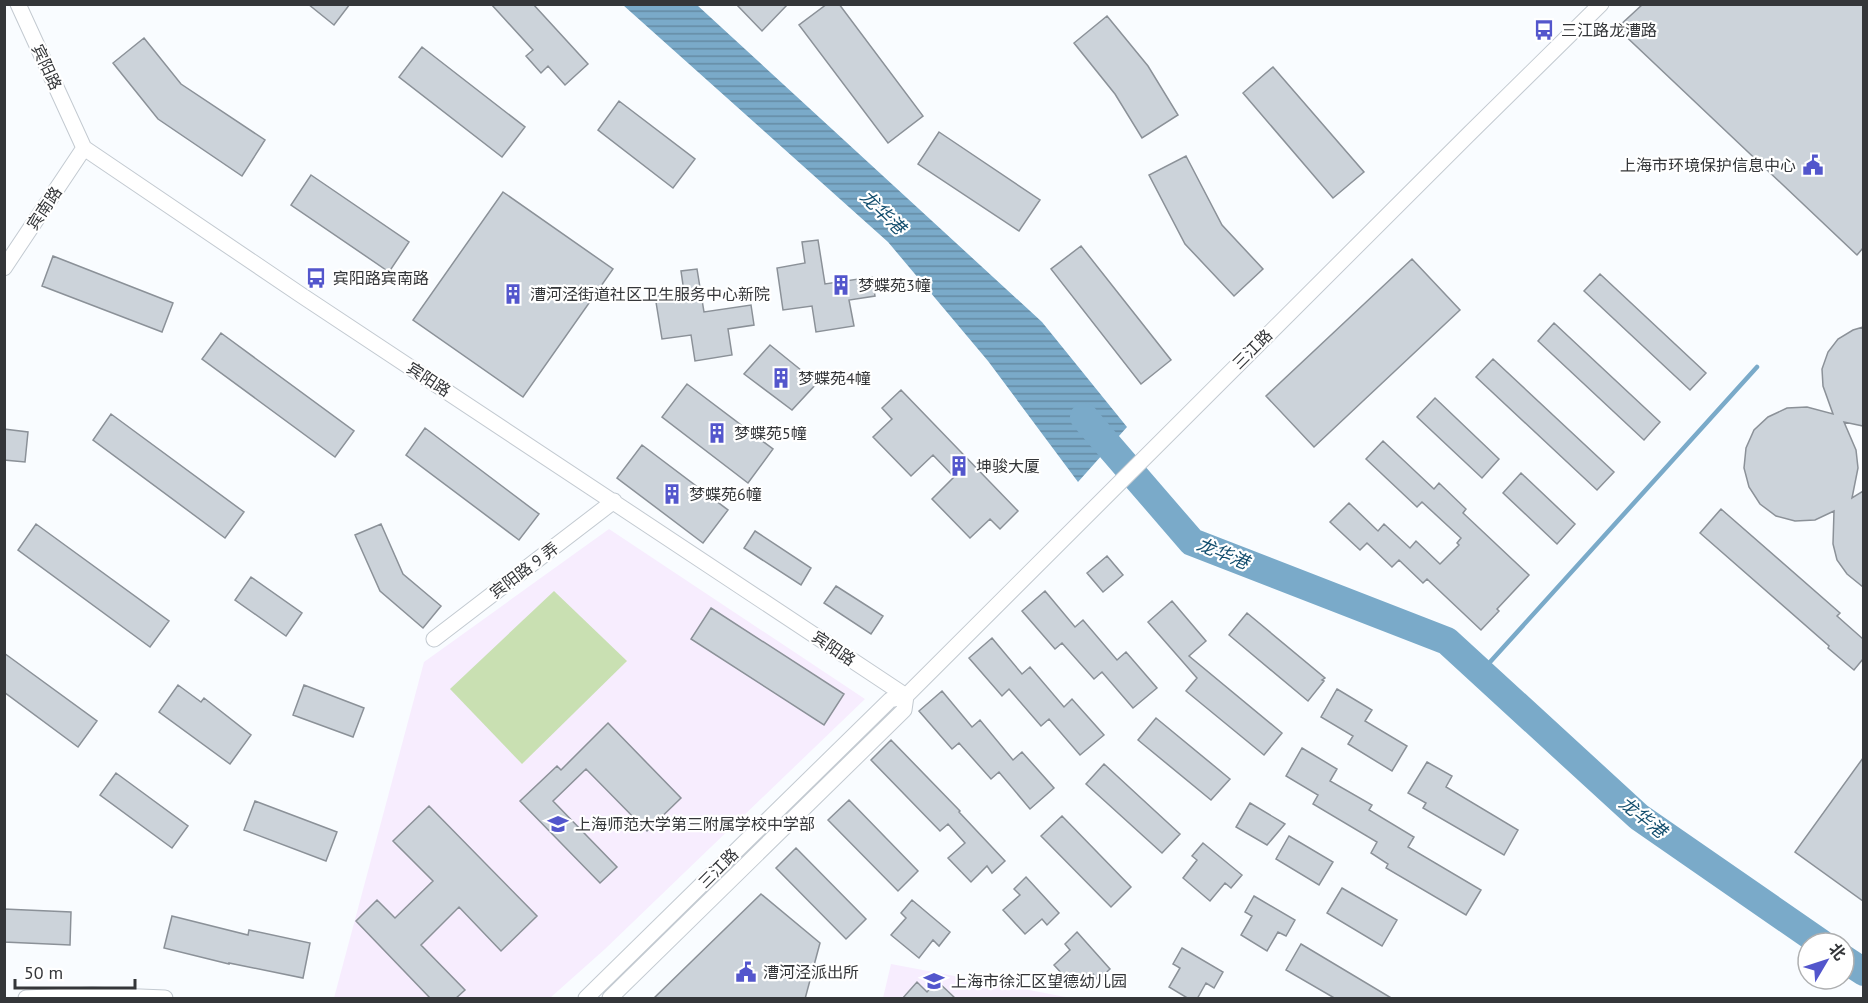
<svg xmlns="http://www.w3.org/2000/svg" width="1868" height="1003" font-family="'PT Sans','Noto Sans SC',sans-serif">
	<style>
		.education { fill: #f7edfe }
		.garden { fill: #c9e0b2 }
		.water { fill: url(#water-rules) }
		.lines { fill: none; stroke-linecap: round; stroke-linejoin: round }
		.stream { stroke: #7aaac9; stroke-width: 4.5 }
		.river { stroke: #7aaac9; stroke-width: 28 }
		.building { fill: #ccd3da; stroke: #8b9198; stroke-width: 1.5 }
		.street-casing { stroke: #c3cad1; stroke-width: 17 }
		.street { stroke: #fff; stroke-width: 15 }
		.labels { text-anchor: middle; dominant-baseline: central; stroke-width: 4.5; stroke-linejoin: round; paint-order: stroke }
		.poi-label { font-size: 16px; fill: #343639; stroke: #fff; text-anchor: start }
		.street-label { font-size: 16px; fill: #343639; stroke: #fff }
		.water-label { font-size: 18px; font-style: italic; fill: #134e6e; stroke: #fff }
	</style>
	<defs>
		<pattern id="water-rules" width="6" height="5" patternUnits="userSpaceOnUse" patternTransform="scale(1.5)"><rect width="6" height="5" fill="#7aaac9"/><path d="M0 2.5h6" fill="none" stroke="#658ba4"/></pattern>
	</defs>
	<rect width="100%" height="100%" fill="#f9fcff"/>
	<path class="education" d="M609 529 865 699 605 949 550 998H334L424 662Z
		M891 964 1071 998H883Z"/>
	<path class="garden" d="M554 591 627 661 522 764 450 689Z"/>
	<path class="water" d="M623 5H697L1042 322 1127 427 1078 482 988 361 888 242Z"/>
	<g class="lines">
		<path class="stream" d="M1481 672 1757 367"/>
		<path class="river" d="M1084 417 1192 542 1447 641 1639 817 1821 943
			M1844 959 1864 972"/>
	</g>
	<path class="building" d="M308 4H350L334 25Z
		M491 4H533L588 64 565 85 548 66 541 73 526 56 533 50Z
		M736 4H788L762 31Z
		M827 4H839L923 116 888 143 799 25Z
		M1643 4H1863V248L1857 255 1617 28Z
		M1107 16 1148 66 1178 115 1142 138 1115 94 1074 43Z
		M144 38 181 84 265 140 242 176 158 119 113 63Z
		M422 47 525 127 502 157 399 77Z
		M1273 67 1364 172 1333 198 1243 93Z
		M619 101 695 159 673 188 598 130Z
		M939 132 1040 200 1019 231 918 164Z
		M1186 156 1222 225 1263 269 1234 296 1185 244 1149 175Z
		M311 175 409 242 389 272 291 205Z
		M503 192 613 269 523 397 413 320Z
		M818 240 825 284 872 277 875 296 849 300 854 326 816 332 812 306 783 310 777 268 805 263 802 242Z
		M1081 246 1171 360 1141 384 1051 269Z
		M53 256 173 303 162 332 42 286Z
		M1412 259 1460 310 1314 447 1266 396Z
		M697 269 704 312 751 305 754 325 728 329 732 355 695 361 691 335 662 339 655 296 684 292 681 271Z
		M1600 274 1706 373 1690 390 1584 291Z
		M1554 323 1660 422 1644 440 1538 341Z
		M1863 327V426L1844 422 1856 450 1858 468 1852 498 1863 491V587L1847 574 1837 560 1833 544 1834 511 1815 520 1795 521 1776 516 1760 504 1749 487 1744 468 1746 448 1754 430 1768 417 1787 408 1807 407 1833 414 1823 386 1822 369 1828 352 1838 339 1853 330Z
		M221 333 354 431 335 457 202 359Z
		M770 345 817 383 792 410 744 374Z
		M1493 359 1614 472 1597 490 1476 377Z
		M687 384 773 449 748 483 662 417Z
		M901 390 1018 511 1000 529 990 519 970 538 932 499 954 477 933 455 911 476 873 437 892 419 882 408Z
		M1435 398 1499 459 1482 478 1417 417Z
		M111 414 244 512 225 538 93 440Z
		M425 428 539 514 519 540 406 455Z
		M4 429 28 432 25 462 4 460Z
		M1383 441 1434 489 1439 483 1466 509 1463 513 1529 575 1497 609 1499 611 1481 630 1427 579 1423 583 1399 560 1392 567 1367 543 1360 550 1330 522 1349 503 1378 531 1384 524 1410 548 1416 541 1440 564 1459 545 1457 543 1461 538 1422 502 1417 507 1366 459Z
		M642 445 728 510 703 543 617 478Z
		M1521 473 1575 524 1557 544 1503 493Z
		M1721 509 1840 613 1837 616 1863 639V659L1854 670 1828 648 1829 646 1700 533Z
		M36 524 169 621 150 647 18 550Z
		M381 524 403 574 441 606 423 628 380 591 355 535Z
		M755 531 811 568 801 585 744 548Z
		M1107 556 1123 575 1103 592 1087 573Z
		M251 577 302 613 286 636 235 600Z
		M836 586 883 616 871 634 824 603Z
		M1045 591 1075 627 1083 620 1117 660 1126 652 1157 688 1133 708 1102 672 1094 679 1062 643 1055 649 1022 611Z
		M1172 601 1206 641 1189 656 1282 733 1264 755 1186 691 1197 678 1148 622Z
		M711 608 844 694 824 725 691 639Z
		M1247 613 1325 678 1322 680 1324 681 1308 701 1229 635Z
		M992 638 1022 674 1030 667 1064 707 1072 699 1104 735 1080 755 1049 719 1041 726 1009 689 1002 696 969 658Z
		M4 653 97 721 78 747 4 692Z
		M178 685 201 702 204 698 251 735 230 764 159 712Z
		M304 685 364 708 353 737 293 715Z
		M1337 689 1372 710 1365 721 1407 746 1392 771 1348 744 1353 736 1321 717Z
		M942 691 972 727 980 720 1013 760 1022 752 1054 788 1030 809 999 772 991 779 959 743 952 749 919 711Z
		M1156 718 1230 779 1211 800 1138 740Z
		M608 723 681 798 647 831 586 769 553 801 617 867 600 883 520 801 557 766 561 770Z
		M891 740 960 811 959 812 1005 861 992 873 987 866 971 882 948 858 965 843 948 824 940 831 871 760Z
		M1302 748 1337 769 1330 781 1372 805 1369 810 1414 837 1408 847 1481 890 1466 915 1386 868 1388 864 1371 853 1377 842 1313 804 1318 795 1286 776Z
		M1863 758V901L1795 852Z
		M1427 762 1452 776 1446 787 1518 830 1504 855 1423 808 1426 803 1408 793Z
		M1104 764 1180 834 1162 853 1086 784Z
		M116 773 188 826 172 848 100 795Z
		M849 800 918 871 898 891 828 820Z
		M255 801 337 832 326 861 244 830Z
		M1250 803 1285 824 1267 845 1236 827Z
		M429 806 537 916 501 951 459 907 421 945 465 990 455 999H431L356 921 377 900 395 918 433 881 393 841Z
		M1062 816 1131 887 1111 907 1041 836Z
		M1289 836 1333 862 1319 885 1276 859Z
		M1203 843 1242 875 1231 888 1225 883 1210 901 1183 878 1197 860 1192 856Z
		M796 848 866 919 846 939 776 868Z
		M1026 877 1059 913 1047 925 1042 919 1025 934 1003 910 1020 895 1014 889Z
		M1342 888 1397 920 1382 946 1327 913Z
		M761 894 820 943 805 999H653Z
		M1254 896 1295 920 1286 936 1278 932 1267 951 1241 935 1252 916 1245 912Z
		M912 900 950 932 939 946 933 940 919 958 891 935 906 918 901 913Z
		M4 909 71 912 70 945 4 942Z
		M172 916 248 935 249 930 310 943 303 978 229 963V964L164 948Z
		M1077 932 1110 969 1098 980 1093 974 1076 989 1054 965 1070 950 1065 944Z
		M1301 944 1393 999H1336L1286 970Z
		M1182 948 1223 972 1214 988 1206 983 1197 999H1189L1169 987 1180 968 1173 964Z
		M937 981 956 999H902L917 982 927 992Z"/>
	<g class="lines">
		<g class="street-casing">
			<path id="street" d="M18 4 84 148 301 295 906 696
				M4 268 84 148
				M434 639 614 501
				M26 998 92 995 165 998
				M586 998 890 700 906 696 1471 132 1601 4
				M610 998 904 710 906 696"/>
		</g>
		<use href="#street" class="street"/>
	</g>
	<defs>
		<g id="bus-bare" transform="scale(1.62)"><path d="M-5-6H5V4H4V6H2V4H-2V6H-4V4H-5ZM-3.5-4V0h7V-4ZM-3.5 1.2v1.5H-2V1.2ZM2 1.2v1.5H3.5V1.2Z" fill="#5356cc" stroke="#fff" stroke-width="2.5" paint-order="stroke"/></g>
		<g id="civic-bare" transform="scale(1.62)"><path d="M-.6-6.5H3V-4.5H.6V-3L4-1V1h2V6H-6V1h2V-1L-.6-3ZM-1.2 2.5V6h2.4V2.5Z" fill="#5356cc" stroke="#fff" stroke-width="2.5" paint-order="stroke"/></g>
		<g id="building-bare" transform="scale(1.62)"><path d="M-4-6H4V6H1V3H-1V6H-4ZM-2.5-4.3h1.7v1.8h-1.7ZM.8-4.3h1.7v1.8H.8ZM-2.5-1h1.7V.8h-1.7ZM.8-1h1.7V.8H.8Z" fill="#5356cc" stroke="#fff" stroke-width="2.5" paint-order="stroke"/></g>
		<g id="school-bare" transform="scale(1.62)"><path d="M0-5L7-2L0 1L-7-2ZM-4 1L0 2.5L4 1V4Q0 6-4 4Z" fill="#5356cc" stroke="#fff" stroke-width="2.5" paint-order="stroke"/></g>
	</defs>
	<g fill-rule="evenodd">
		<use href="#bus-bare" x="1544" y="30"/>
		<use href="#civic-bare" x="1813" y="165"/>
		<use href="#bus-bare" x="316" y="278"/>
		<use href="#building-bare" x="841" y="285"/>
		<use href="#building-bare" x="513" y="294"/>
		<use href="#building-bare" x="781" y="378"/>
		<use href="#building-bare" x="717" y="433"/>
		<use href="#building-bare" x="959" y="466"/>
		<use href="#building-bare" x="672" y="494"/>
		<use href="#school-bare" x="558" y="824"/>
		<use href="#civic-bare" x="746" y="972"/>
		<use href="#school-bare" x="934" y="981"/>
	</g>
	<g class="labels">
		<g class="poi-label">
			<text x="1561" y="30">三江路龙漕路</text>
			<text x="1796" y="165" text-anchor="end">上海市环境保护信息中心</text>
			<text x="333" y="278">宾阳路宾南路</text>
			<text x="858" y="285">梦蝶苑3幢</text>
			<text x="530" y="294">漕河泾街道社区卫生服务中心新院</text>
			<text x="798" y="378">梦蝶苑4幢</text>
			<text x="734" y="433">梦蝶苑5幢</text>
			<text x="976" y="466">坤骏大厦</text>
			<text x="689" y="494">梦蝶苑6幢</text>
			<text x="575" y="824">上海师范大学第三附属学校中学部</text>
			<text x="763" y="972">漕河泾派出所</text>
			<text x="951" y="981">上海市徐汇区望德幼儿园</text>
		</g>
		<g class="street-label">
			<text transform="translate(47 67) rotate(65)">宾阳路</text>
			<text transform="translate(44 208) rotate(-56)">宾南路</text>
			<text transform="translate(1252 349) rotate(-45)">三江路</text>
			<text transform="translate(429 379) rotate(33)">宾阳路</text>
			<text transform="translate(524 570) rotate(-37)">宾阳路 9 弄</text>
			<text transform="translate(834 648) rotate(34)">宾阳路</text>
			<text transform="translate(718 868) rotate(-45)">三江路</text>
		</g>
		<g class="water-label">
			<text transform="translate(883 212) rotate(44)">龙华港</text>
			<text transform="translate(1223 553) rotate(22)">龙华港</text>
			<text transform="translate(1643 817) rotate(38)">龙华港</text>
		</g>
	</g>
	<rect width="1868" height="1003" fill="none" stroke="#343639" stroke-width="12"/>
	<g transform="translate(1826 961) rotate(51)"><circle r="28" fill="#ffffff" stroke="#aeafb0" stroke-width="1.5"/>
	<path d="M0-4.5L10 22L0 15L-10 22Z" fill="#5356cc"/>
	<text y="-9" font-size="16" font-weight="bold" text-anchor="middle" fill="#343639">北</text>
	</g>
	<path d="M15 979v9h120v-9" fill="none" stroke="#343639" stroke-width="3"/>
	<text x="24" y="979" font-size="18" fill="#343639" stroke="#ffffff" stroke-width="4.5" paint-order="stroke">50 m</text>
</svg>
